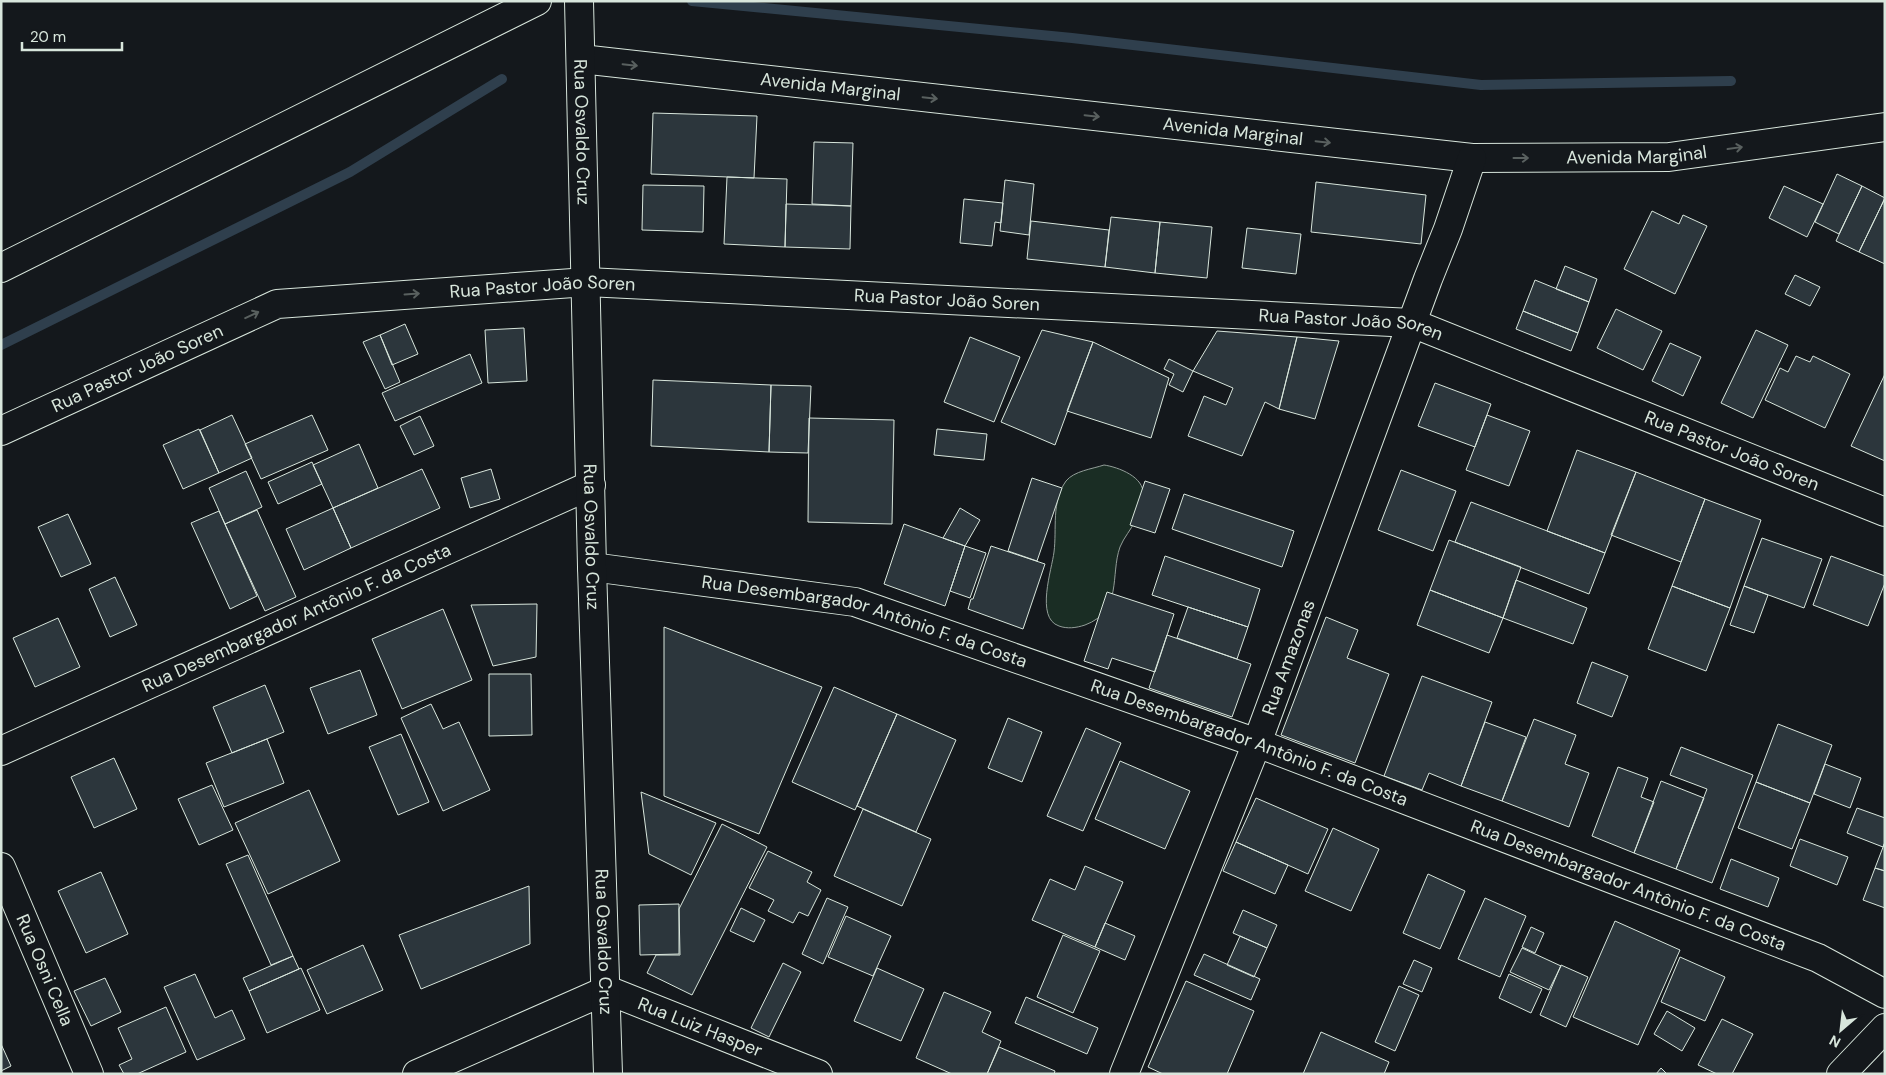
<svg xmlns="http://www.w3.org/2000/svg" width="1886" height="1075" font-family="'DM Sans',sans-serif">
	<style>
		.green { fill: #1a2d24; stroke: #939e99 }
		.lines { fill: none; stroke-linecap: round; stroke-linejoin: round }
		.stream { stroke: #2f3f4d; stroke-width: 10 }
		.building { fill: #2c363c; stroke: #d8e6dc }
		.minor-casing { stroke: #d8e6dc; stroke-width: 30 }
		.highway-casing { stroke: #d8e6dc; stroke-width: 30 }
		.minor { stroke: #14181c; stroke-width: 28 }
		.highway { stroke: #14181c; stroke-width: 28 }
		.oneway { stroke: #59605f }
		.labels { text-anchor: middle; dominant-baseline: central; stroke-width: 4; stroke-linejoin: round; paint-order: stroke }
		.street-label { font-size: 18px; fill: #d8e6dc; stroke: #14181c }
	</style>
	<rect width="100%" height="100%" fill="#14181c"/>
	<path class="green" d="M1104 465C1118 467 1145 477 1143 495 1143 503 1138 514 1135 521 1131 530 1124 537 1120 547 1110 575 1123 611 1085 625 1076 628 1067 629 1059 626 1035 618 1052 569 1054 552 1057 529 1051 502 1066 481 1074 471 1092 469 1104 465Z"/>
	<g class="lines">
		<path class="stream" d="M692 1 1072 38 1481 85 1731 81
			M1 345 350 172 502 79"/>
	</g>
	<path class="building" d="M653 113 757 116 754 178 651 174Z
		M814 142 853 143 851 206 812 204Z
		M1837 174 1862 186 1839 234 1815 222Z
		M727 177 787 179 785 247 724 244Z
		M1005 180 1034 184 1029 235 1000 231Z
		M1316 182 1426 195 1421 244 1311 232Z
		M643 185 704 186 703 232 642 230Z
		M1784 186 1823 204 1807 237 1769 218Z
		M1862 186 1885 198 1859 252 1836 241Z
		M1885 198V264L1859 252Z
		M964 199 1003 203 1001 223 995 222 992 246 960 243Z
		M786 204 851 206 850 249 785 247Z
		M1652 211 1679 224 1683 215 1707 226 1675 294 1624 269Z
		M1111 217 1160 222 1155 273 1105 267Z
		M1031 221 1109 230 1105 267 1027 259Z
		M1160 222 1212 227 1207 278 1155 273Z
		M1247 228 1301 234 1296 274 1242 268Z
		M1565 266 1597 279 1589 302 1556 289Z
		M1795 275 1820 287 1810 306 1785 294Z
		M1535 280 1589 302 1578 333 1523 311Z
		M1616 309 1662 331 1643 370 1597 348Z
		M1523 311 1578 333 1571 351 1516 329Z
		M405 324 418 354 392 365 380 335Z
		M524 328 527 381 488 383 485 330Z
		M1042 330 1093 342 1055 445 1001 422Z
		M1756 330 1788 345 1753 418 1721 403Z
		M1217 331 1297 337 1279 409 1265 402 1242 456 1188 436 1204 396 1226 405 1233 388 1193 371Z
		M380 335 400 382 385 389 363 342Z
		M970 337 1020 357 994 422 944 402Z
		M1297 337 1339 341 1315 419 1279 409Z
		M1093 342 1169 378 1151 438 1067 411Z
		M1670 343 1701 357 1683 396 1652 381Z
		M470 354 482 383 395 421 382 393Z
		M1796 356 1810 362 1813 356 1850 374 1825 428 1765 400 1780 368 1788 372Z
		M1169 359 1193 371 1183 392 1169 385 1174 374 1164 369Z
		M1885 374V461L1851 446Z
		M653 380 771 385 769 452 651 446Z
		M1435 383 1491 404 1475 447 1418 426Z
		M771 385 811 386 808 453 769 452Z
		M232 415 252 458 219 473 200 430Z
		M312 415 328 450 261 479 245 444Z
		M1487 415 1530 431 1509 486 1466 470Z
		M420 416 434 446 414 455 400 426Z
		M809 418 894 420 892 524 808 522Z
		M199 429 219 473 183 489 163 445Z
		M937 429 987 434 984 460 934 455Z
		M359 444 378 488 333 508 313 465Z
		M1577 450 1636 472 1605 553 1547 531Z
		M312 462 322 484 278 504 268 482Z
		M422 469 440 508 351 548 333 508Z
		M491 469 500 499 470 508 461 478Z
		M1401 470 1456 491 1433 551 1378 530Z
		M246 471 262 507 225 524 209 488Z
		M1636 472 1705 499 1681 562 1611 535Z
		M1032 478 1062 488 1037 561 1008 551Z
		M1145 481 1170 489 1155 533 1130 525Z
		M1184 494 1294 531 1282 567 1172 529Z
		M1705 499 1761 520 1730 608 1672 586Z
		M1471 502 1605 553 1589 594 1455 542Z
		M333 508 351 548 304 570 286 529Z
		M960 508 980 520 965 546 943 538Z
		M257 510 296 597 265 611 225 524Z
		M219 511 257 596 230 609 191 523Z
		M68 514 91 564 61 577 38 527Z
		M904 524 965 546 945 606 884 584Z
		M1762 538 1822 559 1804 608 1744 586Z
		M1449 540 1521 567 1503 618 1430 590Z
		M965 546 986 553 970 598 950 591Z
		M991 546 1045 564 1023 629 968 609 971 599H973Z
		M1165 556 1260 589 1248 627 1152 595Z
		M1831 556 1885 576V583L1868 626 1813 605Z
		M115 577 137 625 110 637 89 589Z
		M1516 580 1587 608 1573 644 1503 618Z
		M1672 586 1730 608 1706 671 1648 649Z
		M1744 586 1768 595 1754 633 1730 625Z
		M1430 590 1503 618 1489 653 1417 625Z
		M1107 592 1174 614 1155 672 1112 658 1108 669 1084 661Z
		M537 604 536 657 493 666 471 605Z
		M1188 607 1248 627 1237 659 1177 638Z
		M443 609 472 680 402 709 372 639Z
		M1326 617 1358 630 1347 658 1389 674 1355 763 1281 735Z
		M58 618 80 667 35 687 13 638Z
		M664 627 822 687 759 834 664 796Z
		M1167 635 1251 664 1232 717 1149 688Z
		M1592 662 1628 676 1612 717 1577 703Z
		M360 670 377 715 328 734 310 688Z
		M489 674H531L532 735 489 736Z
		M1422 676 1492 702 1461 786 1429 773 1422 790 1384 776Z
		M265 685 284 732 232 753 213 707Z
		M834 687 897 714 855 810 792 782Z
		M431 704 443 729 459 722 490 790 443 811 401 718Z
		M897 714 956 740 916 832 857 806Z
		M1008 718 1042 732 1022 782 988 768Z
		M1534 719 1576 735 1565 764 1589 773 1569 827 1502 801Z
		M1485 722 1526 737 1502 801 1461 786Z
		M1778 724 1832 745 1810 803 1756 782Z
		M1086 728 1121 743 1083 831 1047 816Z
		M401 734 429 802 398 815 369 747Z
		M267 739 284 783 224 807 206 763Z
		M1681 747 1753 775 1712 883 1676 869 1707 789 1670 775Z
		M114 758 137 809 94 828 71 777Z
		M1120 761 1190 791 1165 849 1095 819Z
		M1825 764 1861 778 1850 808 1814 794Z
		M1618 767 1648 778 1641 797 1654 802 1634 853 1592 836Z
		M1661 781 1704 798 1676 869 1634 853Z
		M1756 782 1810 803 1792 849 1738 828Z
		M212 785 233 830 199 845 178 799Z
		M309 790 340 861 268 894 235 823Z
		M641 792 716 823 691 875 649 854Z
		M1256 798 1328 829 1308 874 1236 842Z
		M1857 808 1885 818V842L1883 847 1847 833Z
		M863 809 931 839 902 906 834 876Z
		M722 824 767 847 692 995 647 973 656 955H680L679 909Z
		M1333 828 1379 849 1351 911 1305 891Z
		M1800 839 1848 857 1837 885 1790 866Z
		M1236 842 1288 865 1275 894 1223 871Z
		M1885 842V871L1875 868Z
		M768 851 812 872 807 882 821 890 808 916 799 912 793 923 768 911 774 900 749 888Z
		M248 855 293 956 271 965 226 864Z
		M1731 859 1779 878 1768 907 1720 889Z
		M1085 866 1123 882 1095 947 1032 920 1050 879 1075 890Z
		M1875 868 1885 871V908L1863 900Z
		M101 872 128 934 86 953 58 891Z
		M1428 874 1465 891 1440 949 1403 933Z
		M529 886 530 944 421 989 399 935Z
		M827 898 848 907 823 964 802 954Z
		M1485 898 1526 916 1500 977 1458 959Z
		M679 904V954L640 955 639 905Z
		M741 908 765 920 754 942 730 931Z
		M1243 910 1277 925 1267 948 1233 933Z
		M846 916 891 936 873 976 828 957Z
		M1615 921 1680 950 1638 1045 1573 1017Z
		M1105 923 1135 936 1125 960 1095 947Z
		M1531 927 1544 933 1535 953 1522 947Z
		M1063 935 1100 951 1073 1013 1037 997Z
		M1240 936 1267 948 1254 977 1227 965Z
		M363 945 383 990 327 1014 307 970Z
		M1522 948 1561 966 1549 990 1510 972Z
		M1204 954 1260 979 1251 1000 1194 975Z
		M293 956 299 969 249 991 243 978Z
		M1680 957 1725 977 1705 1021 1661 1002Z
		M1414 960 1432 968 1422 992 1403 984Z
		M783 963 801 972 769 1037 751 1028Z
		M1561 965 1588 977 1566 1027 1540 1015Z
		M301 968 320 1010 267 1033 249 991Z
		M877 968 924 989 901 1041 854 1021Z
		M195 974 215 1018 232 1010 245 1039 197 1060 164 987Z
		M1509 974 1542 989 1531 1013 1499 998Z
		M105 978 121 1012 91 1026 74 991Z
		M1186 981 1254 1011 1227 1074H1163L1148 1067Z
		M1399 986 1419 995 1395 1051 1375 1042Z
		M944 992 991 1012 982 1032 1001 1041 987 1074H952L916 1058Z
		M1026 997 1098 1028 1087 1054 1015 1023Z
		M166 1007 186 1052 137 1074H124L119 1065 132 1059 118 1028Z
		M1667 1011 1695 1028 1682 1051 1654 1034Z
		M1722 1019 1753 1034 1732 1074H1717L1698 1065Z
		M1321 1032 1389 1062 1384 1074H1303Z
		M1 1044 11 1066 1 1071Z
		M999 1047 1055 1071 1054 1074H987Z
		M1661 1068 1667 1074H1656Z"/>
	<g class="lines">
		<g class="minor-casing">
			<g id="minor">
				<path id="s1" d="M581 59 1472 158 1669 157 1885 127"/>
				<path d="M1 268 537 1"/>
				<path id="s2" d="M1 431 277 304 587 282 1412 323 1885 512"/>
				<path id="s3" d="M592 567 855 602 1257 743 1818 958 1885 994"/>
				<path id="s4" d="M1 751 591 485"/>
				<path id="s5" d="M1 867 89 1074"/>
				<path id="s6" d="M417 1074 607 990 818 1074"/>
				<path id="s7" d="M1124 1074 1257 743 1428 279 1448 229 1472 158"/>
				<path d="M1841 1074 1885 1028"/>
			</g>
		</g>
		<g class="highway-casing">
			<g id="highway">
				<path id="s8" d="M579 1 592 567 608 1074"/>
			</g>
		</g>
		<use href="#minor" class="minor"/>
		<use href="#highway" class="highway"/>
	</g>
	<defs><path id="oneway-shaft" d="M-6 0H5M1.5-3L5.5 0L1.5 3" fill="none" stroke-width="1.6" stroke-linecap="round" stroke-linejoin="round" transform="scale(1.25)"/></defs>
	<g class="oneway">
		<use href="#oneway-shaft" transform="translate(630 65) rotate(6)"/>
		<use href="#oneway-shaft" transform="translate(930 98) rotate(6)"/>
		<use href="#oneway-shaft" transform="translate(1092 116) rotate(6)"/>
		<use href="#oneway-shaft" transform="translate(1323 142) rotate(6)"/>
		<use href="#oneway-shaft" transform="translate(1735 148) rotate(-8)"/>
		<use href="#oneway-shaft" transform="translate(1521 158)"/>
		<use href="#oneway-shaft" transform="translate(412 294) rotate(-4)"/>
		<use href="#oneway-shaft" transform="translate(252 315) rotate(-25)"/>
	</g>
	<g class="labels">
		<g class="street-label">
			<text stroke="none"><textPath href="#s1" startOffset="251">Avenida Marginal</textPath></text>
			<text stroke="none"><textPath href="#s1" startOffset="656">Avenida Marginal</textPath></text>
			<text stroke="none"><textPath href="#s8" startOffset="131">Rua Osvaldo Cruz</textPath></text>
			<text stroke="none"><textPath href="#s1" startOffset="1061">Avenida Marginal</textPath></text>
			<text stroke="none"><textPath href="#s2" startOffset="570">Rua Pastor João Soren</textPath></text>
			<text stroke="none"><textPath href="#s2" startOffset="975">Rua Pastor João Soren</textPath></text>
			<text stroke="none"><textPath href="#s2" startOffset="1380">Rua Pastor João Soren</textPath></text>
			<text stroke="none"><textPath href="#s2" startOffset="150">Rua Pastor João Soren</textPath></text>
			<text stroke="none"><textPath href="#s2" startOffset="1785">Rua Pastor João Soren</textPath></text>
			<text stroke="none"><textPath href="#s8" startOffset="536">Rua Osvaldo Cruz</textPath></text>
			<text stroke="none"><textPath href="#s4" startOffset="324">Rua Desembargador Antônio F. da Costa</textPath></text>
			<text stroke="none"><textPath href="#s3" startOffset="279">Rua Desembargador Antônio F. da Costa</textPath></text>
			<text stroke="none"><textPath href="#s7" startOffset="448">Rua Amazonas</textPath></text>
			<text stroke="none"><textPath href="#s3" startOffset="684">Rua Desembargador Antônio F. da Costa</textPath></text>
			<text stroke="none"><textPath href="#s3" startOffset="1089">Rua Desembargador Antônio F. da Costa</textPath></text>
			<text stroke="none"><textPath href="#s8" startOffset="941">Rua Osvaldo Cruz</textPath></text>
			<text stroke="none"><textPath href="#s5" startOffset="112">Rua Osni Cella</textPath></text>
			<text stroke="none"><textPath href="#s6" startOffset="308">Rua Luiz Hasper</textPath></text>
		</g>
	</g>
	<rect width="1886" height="1075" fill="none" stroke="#d8e6dc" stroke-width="5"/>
	<g transform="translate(1841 1030) rotate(208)" stroke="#14181c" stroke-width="4" paint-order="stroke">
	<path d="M0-4L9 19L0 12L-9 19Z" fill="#d8e6dc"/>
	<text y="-8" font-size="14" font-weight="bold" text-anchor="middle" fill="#d8e6dc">N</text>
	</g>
	<path d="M22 42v8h100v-8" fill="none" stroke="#d8e6dc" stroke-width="2.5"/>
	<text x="30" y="42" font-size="15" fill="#d8e6dc" stroke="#14181c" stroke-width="4" paint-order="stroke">20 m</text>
</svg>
